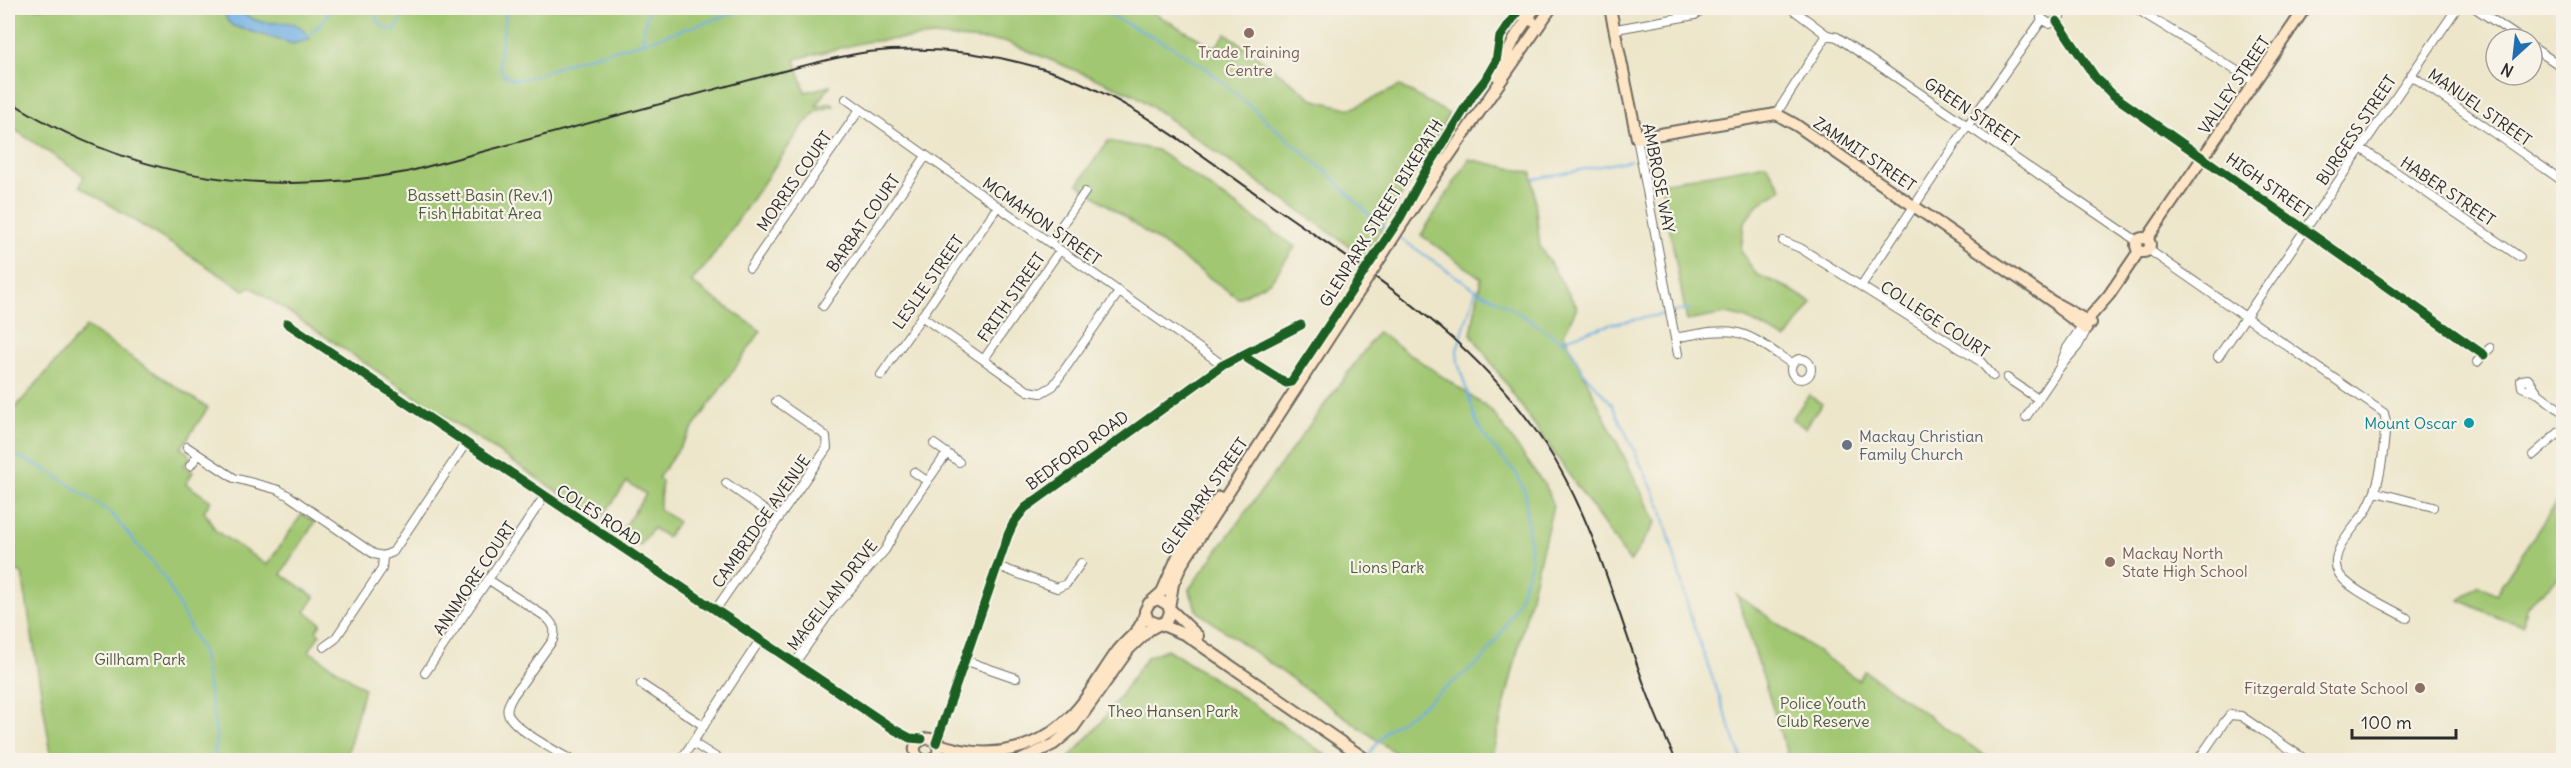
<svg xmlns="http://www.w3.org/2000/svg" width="2571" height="768" font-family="Delius,sans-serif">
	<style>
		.green { fill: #a1c772; stroke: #66794e; stroke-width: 1.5 }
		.water { fill: #70afe3; stroke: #4e6d87; stroke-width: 1.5 }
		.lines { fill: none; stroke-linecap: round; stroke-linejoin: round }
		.stream { stroke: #70afe3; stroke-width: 2 }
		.street-casing { stroke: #6f6c63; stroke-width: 10 }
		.secondary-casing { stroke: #6f6c63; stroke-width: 14 }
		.street { stroke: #fff; stroke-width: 8 }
		.secondary { stroke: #fde5c5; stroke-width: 10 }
		.rail { stroke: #2b2b2b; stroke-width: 2 }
		.secondary-bridge-casing { stroke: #6f6c63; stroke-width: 14; stroke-linecap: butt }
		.secondary-bridge { stroke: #fde5c5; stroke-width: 10 }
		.cycleway-casing { stroke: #f7f3e8; stroke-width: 13 }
		.cycleway { stroke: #1b5e20; stroke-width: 9 }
		.education-dot { fill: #8d6e63; stroke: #f7f3e8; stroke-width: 2 }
		.culture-dot { fill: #0f9aa8; stroke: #f7f3e8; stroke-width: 2 }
		.worship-dot { fill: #6b7280; stroke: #f7f3e8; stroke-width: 2 }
		.labels { text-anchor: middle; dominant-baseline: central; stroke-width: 4.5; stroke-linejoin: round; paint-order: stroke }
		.education-label { font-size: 16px; fill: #785e54; stroke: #f7f3e8 }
		.street-label { font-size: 16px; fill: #2b2b2b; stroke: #f7f3e8 }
		.park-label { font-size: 16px; fill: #4e5a40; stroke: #f7f3e8 }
		.culture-label { font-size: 16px; fill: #0d838f; stroke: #f7f3e8; text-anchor: end }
		.worship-label { font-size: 16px; fill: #5b616d; stroke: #f7f3e8; text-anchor: start }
	</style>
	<rect width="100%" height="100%" fill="#f7f3e8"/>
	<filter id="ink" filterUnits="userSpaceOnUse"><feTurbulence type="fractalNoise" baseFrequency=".0167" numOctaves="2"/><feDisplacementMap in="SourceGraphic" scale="12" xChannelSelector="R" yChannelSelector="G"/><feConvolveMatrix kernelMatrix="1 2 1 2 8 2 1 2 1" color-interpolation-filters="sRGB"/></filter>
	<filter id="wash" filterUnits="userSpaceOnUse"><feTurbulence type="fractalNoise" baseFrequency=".008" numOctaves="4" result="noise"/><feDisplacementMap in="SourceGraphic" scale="24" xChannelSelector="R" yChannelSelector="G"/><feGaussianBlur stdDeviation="1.35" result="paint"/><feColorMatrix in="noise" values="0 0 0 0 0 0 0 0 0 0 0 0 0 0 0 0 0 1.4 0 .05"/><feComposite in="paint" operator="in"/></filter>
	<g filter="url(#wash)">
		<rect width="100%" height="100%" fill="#ede6ca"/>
		<path class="green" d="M8 8H1145L1215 48 1226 33 1315 100 1351 109 1400 86 1449 114 1365 257 1135 95 1007 42 933 36 865 42 795 59 805 92 830 86 816 106 831 103 834 106 817 111 804 124 708 263 691 282 761 331 658 478 662 481 659 509 678 522 667 537 653 528 640 546 620 533 646 494 627 482 600 520 251 287 244 290 80 186 84 176 8 125Z
			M1108 141 1157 150 1295 247 1271 281 1238 298 1078 184Z
			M1469 159 1532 173 1540 247 1577 307 1564 334 1656 522 1630 562 1471 334 1481 278 1421 235Z
			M1766 164 1782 189 1757 205 1744 223 1741 251 1756 274 1788 288 1812 303 1786 339 1745 318 1726 314 1687 321 1661 183Z
			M86 327 208 408 181 448 189 454 190 458 184 466 193 472 186 484 211 501 204 511 216 531 267 565 302 514 315 522 281 574 315 597 305 612 321 623 316 631 320 634 309 651 364 688 346 760H52L22 573 8 566V416Z
			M1378 332 1492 411 1548 490 1553 506 1491 760H1405L1197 611 1189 589Z
			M1809 395 1822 404 1805 428 1792 419Z
			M2563 492V573L2526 607 2523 625 2501 619 2460 600 2479 585 2496 594Z
			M1737 595 1858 680 1865 671 1991 760H1789Z
			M1167 649 1244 698 1333 760H1067L1101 723 1147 657Z"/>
		<path class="water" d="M223 8H240V12C245 15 252 19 258 21 280 27 295 13 310 39L293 44 233 26 227 20Z"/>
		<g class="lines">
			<path class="stream" d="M373 8C377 22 379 29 395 30L408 8
				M507 8 499 60 502 74 515 80 535 76 572 61 641 43C646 31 643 20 650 8
				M1096 8 1171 46 1207 69 1333 178 1377 223 1392 233
				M307 37 322 22 332 8
				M641 43 750 8
				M8 58C16 41 16 26 11 8
				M1534 179 1631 160
				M1397 236 1476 290 1498 300 1568 345 1583 372 1612 404 1661 507 1692 621 1742 760
				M1561 340 1612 324 1690 309
				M8 452 49 471 111 513 166 580 203 654 216 735 214 760
				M1368 755 1387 730 1418 709 1483 659 1503 630 1518 601 1531 564 1525 492 1516 473 1491 445 1477 424 1458 362 1457 350 1476 290"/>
		</g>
	</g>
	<g filter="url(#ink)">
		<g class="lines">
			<g class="street-casing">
				<path id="street" d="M1791 8 1827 35 1837 37 2137 241
					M2041 8V18L2050 24 2060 17 2059 8
					M2135 8 2255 82
					M2475 8 2521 39
					M2057 21 2095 77 2113 95 2484 355
					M1616 29 1695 15 1706 8
					M2532 47 2564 68
					M2411 75 2564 182
					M846 99 1223 365
					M1776 114 1827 35
					M1637 138 1678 354
					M2361 148 2520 257
					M1783 241 1800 248 1980 361 1993 376
					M1050 242 1085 192
					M2149 250 2384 413 2386 422C2383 453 2382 485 2365 512 2355 528 2328 552 2338 572 2346 589 2391 608 2407 618
					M750 268 860 109
					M1861 286 1968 125 2042 20
					M823 306 926 156
					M921 316 1028 391 1041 393 1053 386 1119 292
					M287 323 895 730 910 738 922 739
					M1675 338C1738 326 1739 327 1792 364
					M2218 357 2457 8
					M1791 369a10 10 0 1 1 20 0a10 10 0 1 1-20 0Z
					M984 359 1060 250
					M2477 362 2490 348
					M2061 363 2067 348 2082 326
					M881 375 998 206
					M2007 378 2038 399
					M2539 394 2528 379 2521 380 2522 387 2539 394 2564 413
					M2026 417 2060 367 2078 346 2087 329
					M934 444 959 462
					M187 447 234 478 279 490 289 496 374 554 383 556 393 552 466 443
					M2533 455 2564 428
					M190 466 198 455
					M914 472 927 481
					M726 483 777 519
					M2376 492 2433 507
					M997 566 1057 588 1066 584 1081 563
					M489 580 546 617C554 625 556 629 553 640L513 696C510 702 506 707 508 714 515 730 556 751 571 760
					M716 609 827 448 826 437 822 433 776 401
					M324 647 335 639 382 569 383 556
					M964 660 1016 678
					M795 663 831 611 885 550 908 509 947 453
					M425 673 544 497
					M641 684 704 726
					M693 743 720 760
					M936 743 1008 535 1014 522 1025 508 1223 365 1301 325
					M681 760 760 640
					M2198 760 2225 721 2230 715 2241 716 2306 760"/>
			</g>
			<g class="secondary-casing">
				<path id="secondary" d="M1512 8 1532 21
					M1610 8 1637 138 1776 114 1796 125 2053 302 2091 323
					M1497 76 1517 34 1535 8
					M1404 221 1551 8
					M2136 245a7 7 0 1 1 14 0a7 7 0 1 1-14 0Z
					M2147 239 2305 8
					M2058 308 2086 329
					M2082 326 2109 295 2139 251
					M1153 600 1162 592 1181 549 1219 497
					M1169 608 1173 584 1182 564 1360 290
					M1170 609 1198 636
					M1160 624 1186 635 1367 760
					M936 743C990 763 1043 751 1080 706 1093 689 1104 670 1116 653 1126 639 1142 631 1145 613
					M934 759 955 760
					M922 760C898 743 942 725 938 754L932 760
					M1021 760 1054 744 1073 728 1129 649 1149 630 1167 620 1170 612 1168 605 1158 599 1149 603 1145 611 1148 620 1158 624"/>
			</g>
			<use href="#street" class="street"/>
			<use href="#secondary" class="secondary"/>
			<path class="rail" d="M8 100C130 179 265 198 407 172L802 66C824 61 846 55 868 52 924 46 979 51 1033 66 1120 89 1192 149 1265 200 1370 275 1472 333 1545 444 1608 540 1625 658 1676 760"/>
			<g class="secondary-bridge-casing">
				<path id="secondary-bridge" d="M1360 290 1404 221"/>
			</g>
			<use href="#secondary-bridge" class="secondary-bridge"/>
			<g class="cycleway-casing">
				<path id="cycleway" d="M2057 21 2095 77 2113 95 2484 355
					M287 323 895 730 910 738 922 739
					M1246 354 1248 359 1286 383 1291 382 1400 218 1422 177 1473 95 1485 80 1496 61 1500 37 1518 11
					M936 743 1008 535 1014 522 1025 508 1223 365 1301 325"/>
			</g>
			<use href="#cycleway" class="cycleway"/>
		</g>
	</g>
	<g class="education-dot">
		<circle cx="1249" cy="33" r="6"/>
		<circle cx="2110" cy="562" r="6"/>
		<circle cx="2420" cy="688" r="6"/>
	</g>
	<circle class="culture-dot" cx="2469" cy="423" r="6"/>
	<circle class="worship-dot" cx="1847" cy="445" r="6"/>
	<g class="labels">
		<g class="education-label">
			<text x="1249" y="52">Trade Training<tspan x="1249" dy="18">Centre</tspan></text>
			<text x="2122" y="553" text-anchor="start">Mackay North<tspan x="2122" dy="18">State High School</tspan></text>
			<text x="2408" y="688" text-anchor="end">Fitzgerald State School</text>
		</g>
		<g class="street-label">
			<text transform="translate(2234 85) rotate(-56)">VALLEY STREET</text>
			<text transform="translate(2480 107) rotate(35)">MANUEL STREET</text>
			<text transform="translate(1972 112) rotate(34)">GREEN STREET</text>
			<text transform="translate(2356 130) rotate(-56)">BURGESS STREET</text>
			<text transform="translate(1865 154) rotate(34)">ZAMMIT STREET</text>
			<text transform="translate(1659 178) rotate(79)">AMBROSE WAY</text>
			<text transform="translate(794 181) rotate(-55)">MORRIS COURT</text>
			<text transform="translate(2269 185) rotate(35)">HIGH STREET</text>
			<text transform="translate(2448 191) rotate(34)">HABER STREET</text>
			<text transform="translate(1381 213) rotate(-58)">GLENPARK STREET BIKEPATH</text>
			<text transform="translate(1042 221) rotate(35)">MCMAHON STREET</text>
			<text transform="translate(863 223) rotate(-55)">BARBAT COURT</text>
			<text transform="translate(928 282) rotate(-55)">LESLIE STREET</text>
			<text transform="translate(1011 297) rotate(-55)">FRITH STREET</text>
			<text transform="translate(1935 319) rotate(33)">COLLEGE COURT</text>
			<text transform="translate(1077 450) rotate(-36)">BEDFORD ROAD</text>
			<text transform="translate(1204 496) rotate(-55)">GLENPARK STREET</text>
			<text transform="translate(599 515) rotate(33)">COLES ROAD</text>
			<text transform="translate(761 521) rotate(-55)">CAMBRIDGE AVENUE</text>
			<text transform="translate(474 578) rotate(-56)">ANNMORE COURT</text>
			<text transform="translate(832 595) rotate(-52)">MAGELLAN DRIVE</text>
		</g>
		<g class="park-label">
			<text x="480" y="195">Bassett Basin (Rev.1)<tspan x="480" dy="18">Fish Habitat Area</tspan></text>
			<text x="1387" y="567">Lions Park</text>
			<text x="140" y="659">Gillham Park</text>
			<text x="1823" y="703">Police Youth<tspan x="1823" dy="18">Club Reserve</tspan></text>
			<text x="1173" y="711">Theo Hansen Park</text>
		</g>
		<g class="culture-label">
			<text x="2457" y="423">Mount Oscar</text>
		</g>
		<g class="worship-label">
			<text x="1859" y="436">Mackay Christian<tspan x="1859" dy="18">Family Church</tspan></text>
		</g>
	</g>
	<rect width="2571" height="768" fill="none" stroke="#f7f3e8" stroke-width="30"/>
	<g transform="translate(2514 57) rotate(207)"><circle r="28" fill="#f7f3e8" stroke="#a5a39c" stroke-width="1.5"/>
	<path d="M0-4.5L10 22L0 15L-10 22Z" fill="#1f6fb2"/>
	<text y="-9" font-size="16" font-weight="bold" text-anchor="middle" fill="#2b2b2b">N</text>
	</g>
	<path d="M2352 729v9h104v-9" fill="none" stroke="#2b2b2b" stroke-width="3"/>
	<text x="2361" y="729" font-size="18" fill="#2b2b2b" stroke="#f7f3e8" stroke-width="4.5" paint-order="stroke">100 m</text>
</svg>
